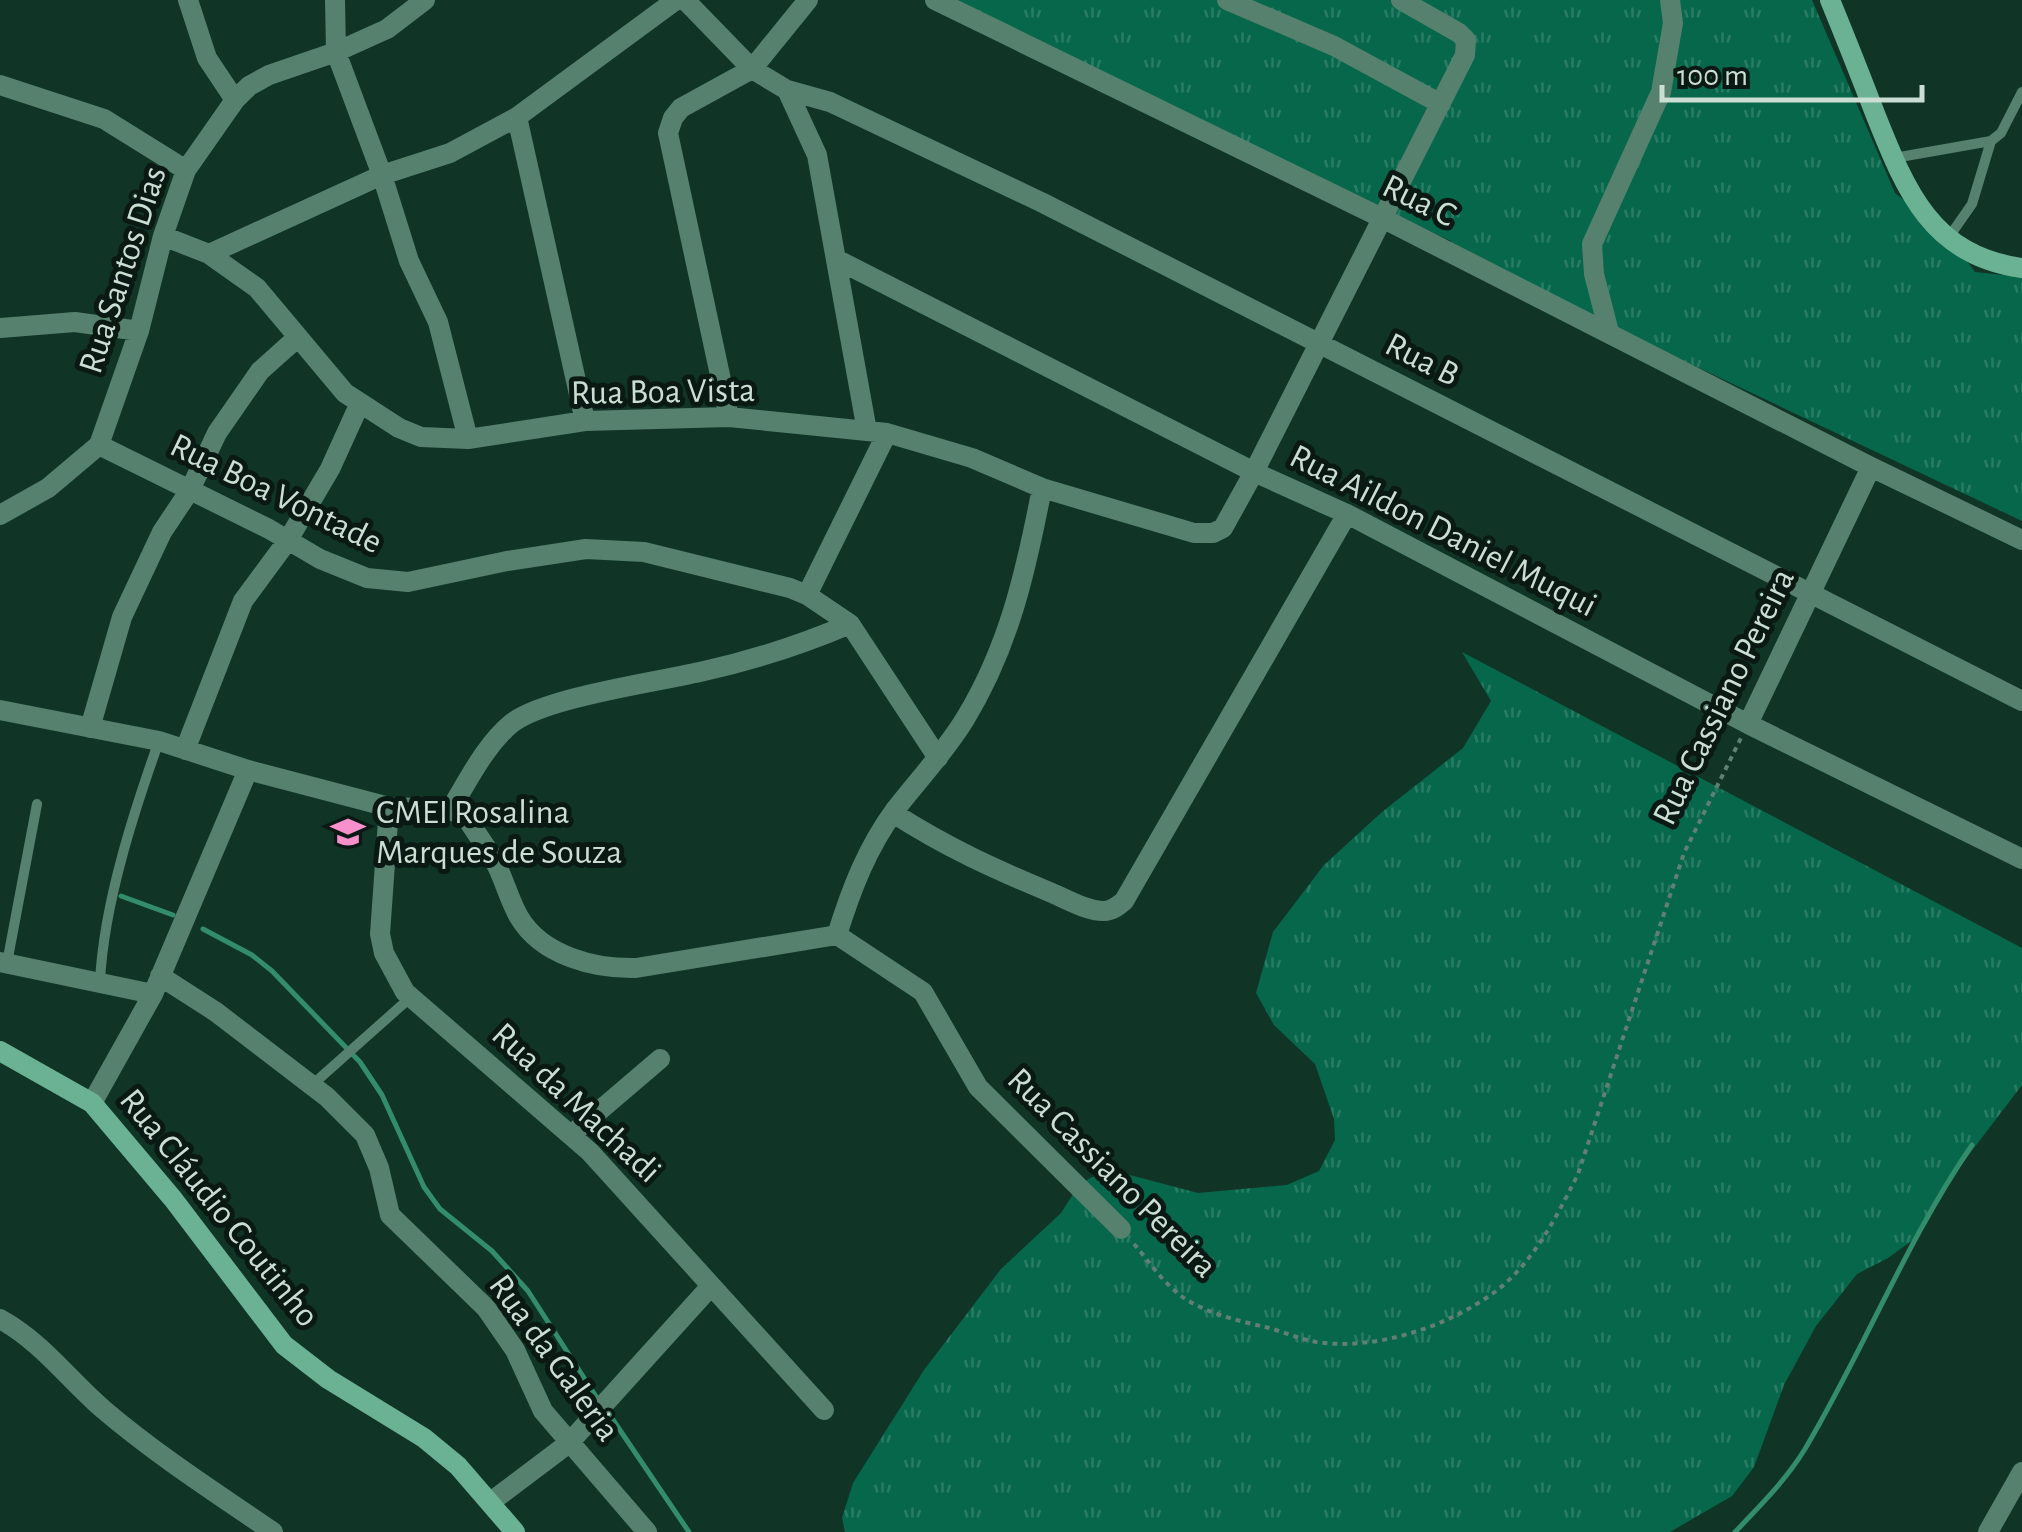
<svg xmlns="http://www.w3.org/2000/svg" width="2022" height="1532" font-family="'Alegreya Sans',sans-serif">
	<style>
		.grass { fill: url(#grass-tufts) }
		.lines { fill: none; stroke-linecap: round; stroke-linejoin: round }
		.stream { stroke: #338c6b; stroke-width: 5 }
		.path { stroke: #627f73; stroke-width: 4; stroke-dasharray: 5 5; stroke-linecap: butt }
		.lane { stroke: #56816e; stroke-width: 10 }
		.street { stroke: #56816e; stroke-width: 20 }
		.secondary { stroke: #6bb193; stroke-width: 20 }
		.labels { text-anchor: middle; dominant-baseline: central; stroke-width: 10; stroke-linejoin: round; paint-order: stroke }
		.street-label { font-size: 35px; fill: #caded4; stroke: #0a1913 }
		.poi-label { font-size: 35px; fill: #caded4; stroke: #0a1913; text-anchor: start }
	</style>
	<defs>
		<pattern id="grass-tufts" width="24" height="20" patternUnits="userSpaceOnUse" patternTransform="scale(2.5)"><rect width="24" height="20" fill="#06674a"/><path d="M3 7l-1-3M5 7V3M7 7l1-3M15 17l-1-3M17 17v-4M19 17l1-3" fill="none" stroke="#297c63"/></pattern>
	</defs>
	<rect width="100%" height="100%" fill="#103527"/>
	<path class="grass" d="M950 0H1812L1895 193 1949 237 1975 272 2022 277V521L1448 249 1451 241 1336 191Z
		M1462 652 2022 948V1085L1961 1165 1913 1240 1888 1258 1857 1274 1816 1326 1784 1385 1754 1467 1732 1496 1670 1532H845L842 1518 853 1483 924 1370 1001 1269 1061 1213 1079 1185 1092 1177 1126 1174 1198 1193 1287 1185 1319 1171 1335 1140 1334 1119 1315 1064 1274 1025 1256 993 1273 932 1324 865 1382 812 1463 748 1491 701Z"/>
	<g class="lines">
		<path class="stream" d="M121 896 173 915
			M203 929 252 955 272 971 360 1062 382 1095 424 1187 440 1209 492 1251 528 1291 597 1398
			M609 1414 689 1532
			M1735 1532C1760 1506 1786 1480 1805 1449 1864 1350 1906 1241 1972 1145"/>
		<path class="path" d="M1134 1244C1147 1259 1159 1277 1174 1290 1196 1311 1235 1320 1265 1327 1282 1331 1299 1339 1316 1342 1375 1351 1448 1327 1496 1291 1534 1262 1557 1216 1578 1174L1684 853 1741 738"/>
		<path class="lane" d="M1894 158 1991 141 2001 133 2022 92
			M1949 237 1972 204 1991 141
			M7 963 37 804
			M100 981C104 904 133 814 159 741
			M312 1085 411 997"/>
		<path class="street" d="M188 0 207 58 235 100
			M335 0 336 52 382 175 409 261 438 322 468 439
			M685 0 752 69 787 90 817 155 867 431
			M935 0 1382 218 1871 467 2022 540
			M1227 0 1334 46 1441 104
			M0 85 104 119 186 170
			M787 90 830 102 1041 202 2022 701
			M517 117 585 421
			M163 236 209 254 257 288 345 393 399 428 421 437 468 439 585 421 729 417 887 433 972 458 1042 488 1194 533H1213L1223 528 1254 472 1465 55 1466 40 1459 33 1401 0
			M209 254 382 175 450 153 517 117 676 0
			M836 259 1254 472 1347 514 1748 724 2022 859
			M0 328 75 322 139 331
			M1609 332 1594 274 1592 244 1661 92 1673 23 1670 0
			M729 417 668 133 673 118 681 108 752 69 808 0
			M99 445 269 529 320 559 367 578 408 582 507 561 586 549 644 552 790 588 807 595 850 624 938 758
			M0 515 48 488 99 445 139 331 163 236 186 170 235 100 249 86 269 75 336 52 387 29 425 0
			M807 595 887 433
			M0 710 159 741 248 770 389 807 443 809 464 814C474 830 485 845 494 860 504 878 509 900 519 917 542 956 595 969 636 968L837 935 923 992 978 1087 1121 1229
			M1748 724 1871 467
			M90 728 122 617 162 532 190 490 217 433 260 371 298 337
			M185 750 243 601 288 540 330 469 360 403
			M389 807 380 934 384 953 405 992 590 1152 824 1410
			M450 810C468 781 485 745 512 723 546 697 658 682 704 671 754 660 803 644 850 624
			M893 813C946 847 994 869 1052 893 1068 900 1087 911 1104 911 1112 911 1118 906 1124 901L1347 514
			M837 935C851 890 867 848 895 810 918 780 945 752 965 719 1009 647 1026 571 1042 488
			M0 962 153 994
			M160 976 216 1012 327 1097 365 1135 379 1168 390 1215 486 1308 515 1350 543 1411 647 1532
			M92 1103 153 994 248 770
			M571 1135 660 1059
			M0 1319C42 1342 69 1380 104 1410 157 1455 216 1493 273 1532
			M492 1501 569 1443 711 1286
			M1988 1532 2022 1472"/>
		<path class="secondary" d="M1830 0C1846 39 1861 77 1876 116 1906 191 1932 256 2022 268
			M0 1051 92 1103 173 1199 284 1345 328 1379 424 1438 458 1466 515 1532"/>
	</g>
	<defs>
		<g id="school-bare" transform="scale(2.7)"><path d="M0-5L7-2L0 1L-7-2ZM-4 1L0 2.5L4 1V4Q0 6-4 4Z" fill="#f890cc" stroke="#0a1913" stroke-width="2.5" paint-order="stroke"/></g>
	</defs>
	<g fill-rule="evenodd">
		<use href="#school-bare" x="348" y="832"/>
	</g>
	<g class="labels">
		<g class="street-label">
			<text transform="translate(1419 201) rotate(26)">Rua C</text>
			<text transform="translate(123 270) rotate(-72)">Rua Santos Dias</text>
			<text transform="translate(1422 360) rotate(27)">Rua B</text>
			<text transform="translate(663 392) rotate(-1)">Rua Boa Vista</text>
			<text transform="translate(276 494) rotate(26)">Rua Boa Vontade</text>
			<text transform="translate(1443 531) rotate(27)">Rua Aildon Daniel Muqui</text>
			<text transform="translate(1724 697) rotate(-64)">Rua Cassiano Pereira</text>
			<text transform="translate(576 1103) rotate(43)">Rua da Machadi</text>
			<text transform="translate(1112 1173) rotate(45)">Rua Cassiano Pereira</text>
			<text transform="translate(219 1208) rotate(51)">Rua Cláudio Coutinho</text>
			<text transform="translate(554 1358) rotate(54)">Rua da Galeria</text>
		</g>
		<g class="poi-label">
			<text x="376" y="812">CMEI Rosalina<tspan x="376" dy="40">Marques de Souza</tspan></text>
		</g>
	</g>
	<path d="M1662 85v15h260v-15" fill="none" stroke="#caded4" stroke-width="5"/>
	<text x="1677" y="85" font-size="30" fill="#caded4" stroke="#0a1913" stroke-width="8" paint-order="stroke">100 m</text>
</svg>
